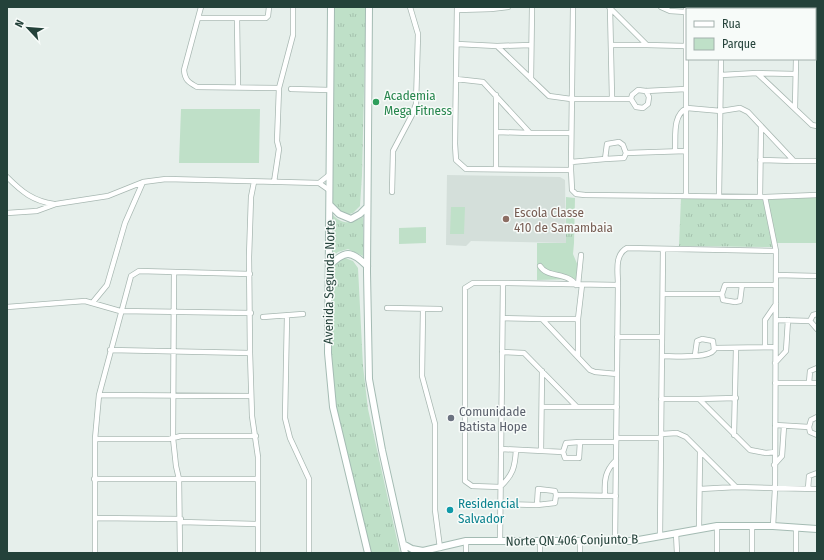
<svg xmlns="http://www.w3.org/2000/svg" width="824" height="560" font-family="'Fira Sans Condensed',sans-serif">
	<style>
		.built { fill: #d4dfda }
		.grass { fill: url(#grass-tufts) }
		.park { fill: #bfe0c8 }
		.lines { fill: none; stroke-linecap: round; stroke-linejoin: round }
		.street-casing { stroke: #a8b8b2; stroke-width: 6 }
		.secondary-casing { stroke: #a4bbb3; stroke-width: 8 }
		.street { stroke: #fff; stroke-width: 4.5 }
		.secondary { stroke: #fff; stroke-width: 6 }
		.leisure-dot { fill: #2e9e5b; stroke: #f7fbf9; stroke-width: 1.5 }
		.education-dot { fill: #8d6e63; stroke: #f7fbf9; stroke-width: 1.5 }
		.worship-dot { fill: #6b7280; stroke: #f7fbf9; stroke-width: 1.5 }
		.culture-dot { fill: #0f9aa8; stroke: #f7fbf9; stroke-width: 1.5 }
		.labels { text-anchor: middle; dominant-baseline: central; stroke-width: 3; stroke-linejoin: round; paint-order: stroke }
		.leisure-label { font-size: 13px; fill: #27864d; stroke: #f7fbf9; text-anchor: start }
		.education-label { font-size: 13px; fill: #785e54; stroke: #f7fbf9; text-anchor: start }
		.street-label { font-size: 13px; fill: #24423a; stroke: #f7fbf9 }
		.worship-label { font-size: 13px; fill: #5b616d; stroke: #f7fbf9; text-anchor: start }
		.culture-label { font-size: 13px; fill: #0d838f; stroke: #f7fbf9; text-anchor: start }
	</style>
	<defs>
		<pattern id="grass-tufts" width="24" height="20" patternUnits="userSpaceOnUse"><rect width="24" height="20" fill="#bfe0c8"/><path d="M3 7l-1-3M5 7V3M7 7l1-3M15 17l-1-3M17 17v-4M19 17l1-3" fill="none" stroke="#a4c1ad"/></pattern>
	</defs>
	<rect width="100%" height="100%" fill="#e6efeb"/>
	<path class="built" d="M447 175 560 177 565 180 566 243 471 241 466 246 446 245Z"/>
	<path class="grass" d="M333 7H366L362 175 360 206 353 213 346 215 339 213 332 204Z
		M566 197 575 198 574 243H566Z
		M681 197H764L773 247 679 246Z
		M332 214C342 225 351 224 363 217V256L348 249 338 252 332 257Z
		M345 258 353 261 358 268 363 366 368 409 400 553H370L334 407 330 352 334 268 337 262Z"/>
	<path class="park" d="M181 109H260L259 163H179Z
		M767 197H817V243H776Z
		M451 207H465L464 234H450Z
		M426 227V243L399 244V228Z
		M537 243H574L573 254 578 266 576 279 537 280Z"/>
	<g class="lines">
		<g class="street-casing">
			<path id="street" d="M201 7 184 70C185 80 188 82 197 87L279 88
				M457 7 455 144 456 160 466 169 571 170 572 190 576 194 585 195 765 197 817 195
				M491 7V9L508 7
				M609 7 647 45 686 46
				M661 7 670 11 686 12
				M610 8 612 98
				M722 9V7
				M457 10 491 9
				M198 18H266L268 16 269 7
				M237 19 238 87
				M815 30H817
				M457 44 497 46 549 96 571 99H631
				M611 45H647
				M497 46 531 45
				M757 73 795 74
				M721 75 757 73 812 125 817 126
				M456 79 483 82 530 133H571
				M531 79 532 7
				M291 89 330 90
				M646 91 649 97 648 104 643 108 636 107 631 99 632 95 638 90 646 91 686 89
				M795 108 796 59
				M497 132 530 133
				M619 142 623 145 626 153 624 158 605 159 607 144Z
				M675 150C676 137 672 115 687 108L721 111 740 108 748 112 794 161H817
				M626 153 686 151
				M760 160 794 161
				M571 162 605 159
				M496 169V95
				M571 170 573 7
				M7 177C22 192 33 201 54 204
				M254 182 251 197 249 257 250 353 252 416 258 457V553
				M274 182 279 149 277 141 279 88 293 35V7
				M319 183 329 175
				M392 192 393 151 412 115 416 104 418 34 410 7
				M686 196V7
				M719 196 721 59
				M760 196 761 127
				M765 197 776 251
				M7 213 37 211 56 204 108 196 143 182 166 179 319 183 329 190
				M540 266C547 278 568 272 576 285
				M174 273 173 438 176 466 179 479 180 553
				M776 275 817 276
				M503 283H473L465 288V481L472 486 500 487C513 475 515 467 516 450
				M578 285 581 255
				M725 285H742L740 301 735 302 723 300 722 294Z
				M742 285H776
				M663 294H722
				M93 302 107 285 125 223 143 182
				M7 307 85 301 120 311 251 313
				M387 308 440 309
				M423 309 422 376 435 424V510L440 548
				M817 314 813 315 810 321 817 329
				M287 316 285 418 290 438 309 479V553
				M263 317 303 314
				M503 318 542 319 590 370 595 372 617 374
				M542 319H578
				M776 320 810 321
				M617 337H662
				M765 347V320L776 304
				M715 348 775 347
				M110 350 250 353
				M502 352 524 353 526 355 577 407H617
				M578 356V319L582 285
				M662 356C673 356 708 359 714 350L713 341 702 339 697 341 695 355
				M775 363 786 351 788 320
				M775 383H817
				M809 383 810 371 817 368
				M99 395 251 396
				M661 399H699L750 450 766 453 775 452
				M699 399 736 398
				M542 407H577
				M817 417 811 420 809 427 810 432 817 435
				M775 425 809 427
				M661 434 677 433 686 437 736 487
				M734 435 736 348
				M616 438H661
				M95 439H169L181 436H256
				M580 442 579 458H565L563 452 566 443Z
				M580 442H616
				M501 449 563 452
				M541 451 542 371
				M774 465 782 456 784 426
				M94 479H258
				M538 489 555 491 556 495 555 503 537 505Z
				M700 489 736 487 817 489
				M808 489 809 476 817 473
				M556 495 616 496
				M605 496C604 480 605 471 616 460
				M500 504 537 505
				M96 518 181 519
				M181 522 258 524
				M796 528V553
				M699 529 700 452
				M676 533 677 553
				M660 536 663 249
				M500 541 503 283 618 285C618 272 614 255 627 248L776 251 775 489 773 526
				M615 542 618 285
				M95 553V439L99 395 131 276 139 271 250 274
				M466 553V541
				M540 553V542
				M580 553V542
				M717 553V526
				M752 553V526"/>
		</g>
		<g class="secondary-casing">
			<path id="secondary" d="M331 7 328 353 333 407 368 553
				M369 7 367 272 369 379 382 450 405 553
				M330 205 339 214 351 219 360 214 367 207
				M329 266C345 250 351 250 367 266
				M403 544 412 549 423 551 466 541H633L717 526H773L817 529"/>
		</g>
		<use href="#street" class="street"/>
		<use href="#secondary" class="secondary"/>
	</g>
	<circle class="leisure-dot" cx="376" cy="102" r="4"/>
	<circle class="education-dot" cx="506" cy="219" r="4"/>
	<circle class="worship-dot" cx="451" cy="418" r="4"/>
	<circle class="culture-dot" cx="450" cy="510" r="4"/>
	<g class="labels">
		<g class="leisure-label">
			<text x="384" y="95">Academia<tspan x="384" dy="15">Mega Fitness</tspan></text>
		</g>
		<g class="education-label">
			<text x="514" y="212">Escola Classe<tspan x="514" dy="15">410 de Samambaia</tspan></text>
		</g>
		<g class="street-label">
			<text transform="translate(329 282) rotate(-89)">Avenida Segunda Norte</text>
			<text transform="translate(572 540) rotate(-1)">Norte QN 406 Conjunto B</text>
		</g>
		<g class="worship-label">
			<text x="459" y="411">Comunidade<tspan x="459" dy="15">Batista Hope</tspan></text>
		</g>
		<g class="culture-label">
			<text x="458" y="503">Residencial<tspan x="458" dy="15">Salvador</tspan></text>
		</g>
	</g>
	<rect width="824" height="560" fill="none" stroke="#24423a" stroke-width="16"/>
	<rect x="686" y="8" width="130" height="52" fill="#f7fbf9" stroke="#a3b1ad"/>
	<rect x="694" y="21" width="20" height="6" fill="#ffffff" stroke="#a3b1ad"/>
	<text x="722" y="28" font-size="12" fill="#24423a">Rua</text>
	<rect x="694" y="38" width="20" height="12" fill="#bfe0c8" stroke="#a3b1ad"/>
	<text x="722" y="48" font-size="12" fill="#24423a">Parque</text>
	<g transform="translate(28 28) rotate(296)" stroke="#f7fbf9" stroke-width="3" paint-order="stroke">
	<path d="M0-3L7 15L0 10L-7 15Z" fill="#24423a"/>
	<text y="-6" font-size="11" font-weight="bold" text-anchor="middle" fill="#24423a">N</text>
	</g>
</svg>
